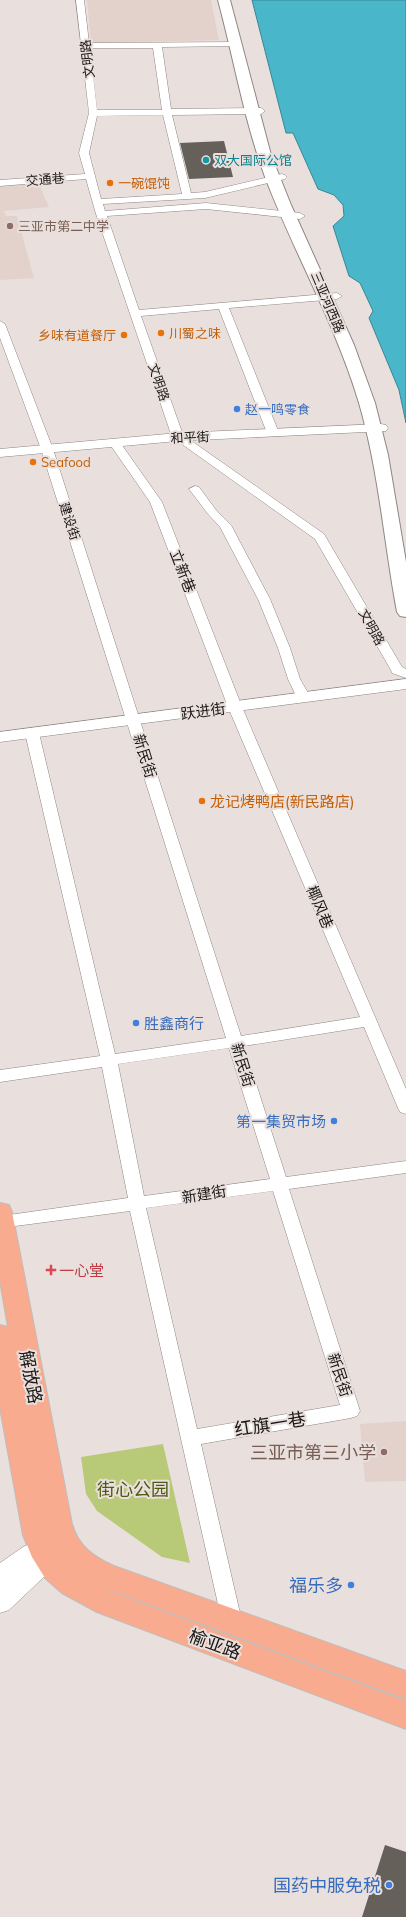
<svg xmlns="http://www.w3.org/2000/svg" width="406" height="1917" font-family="Mulish,'Noto Sans SC',sans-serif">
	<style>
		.built { fill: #e3d1cb }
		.green { fill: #b8ca77 }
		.water { fill: #49b6ca; stroke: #3b8694 }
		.building { fill: #65605a }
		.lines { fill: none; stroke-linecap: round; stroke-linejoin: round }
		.minor-casing { stroke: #8e8683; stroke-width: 1 }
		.tertiary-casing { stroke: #8e8683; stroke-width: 1 }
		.secondary-casing { stroke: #8e8683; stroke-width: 2 }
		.primary-casing { stroke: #bfbebe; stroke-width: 2 }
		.minor { fill: #fff; fill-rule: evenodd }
		.tertiary { fill: #fff; fill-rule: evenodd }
		.secondary { fill: #fff; fill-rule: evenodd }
		.primary { fill: #f8ab8e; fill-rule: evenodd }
		.culture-dot { fill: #0f9aa8; stroke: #e9e0dd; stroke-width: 1.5 }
		.food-dot { fill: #e8710a; stroke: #e9e0dd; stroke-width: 1.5 }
		.education-dot { fill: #8d6e63; stroke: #e9e0dd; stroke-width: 1.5 }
		.shop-dot { fill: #3f7fe0; stroke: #e9e0dd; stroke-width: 1.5 }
		.health-dot { fill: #e0444e; stroke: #e9e0dd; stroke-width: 1.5 }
		.labels { text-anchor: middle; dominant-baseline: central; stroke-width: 4; stroke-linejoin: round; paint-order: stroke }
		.far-street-label { font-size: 13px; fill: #1b1716; stroke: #e9e0dd }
		.far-culture-label { font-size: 13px; fill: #0d838f; stroke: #e9e0dd; text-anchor: start }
		.far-food-label { font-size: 13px; fill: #c56008; stroke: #e9e0dd; text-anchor: start }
		.far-education-label { font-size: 13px; fill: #785e54; stroke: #e9e0dd; text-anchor: start }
		.far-shop-label { font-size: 13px; fill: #366cbe; stroke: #e9e0dd; text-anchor: start }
		.street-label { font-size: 15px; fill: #1b1716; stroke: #e9e0dd }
		.food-label { font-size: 15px; fill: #c56008; stroke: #e9e0dd; text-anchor: start }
		.shop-label { font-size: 15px; fill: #366cbe; stroke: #e9e0dd; text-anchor: start }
		.health-label { font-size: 15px; fill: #be3a42; stroke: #e9e0dd; text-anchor: start }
		.near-street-label { font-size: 18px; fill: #1b1716; stroke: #e9e0dd }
		.near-education-label { font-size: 18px; fill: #785e54; stroke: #e9e0dd; text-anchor: end }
		.near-park-label { font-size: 18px; fill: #4d5910; stroke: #e9e0dd }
		.near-shop-label { font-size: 18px; fill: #366cbe; stroke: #e9e0dd; text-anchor: end }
	</style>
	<rect width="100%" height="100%" fill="#e9e0dd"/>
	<path class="built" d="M87 0H211L219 40 91 43Z
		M38 182 49 207 4 211 6 216H17L34 278 0 280V185Z
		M406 1421V1481L365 1482 360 1424Z"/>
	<path class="green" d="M163 1444 190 1563 162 1557 97 1511 86 1494 81 1457Z"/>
	<path class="water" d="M252 0H406V423L399 390 369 318 373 311 360 283 349 276 333 226 344 216 343 205 334 195 318 189 293 133H286Z"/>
	<path class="building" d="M224 141 233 177 189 179 180 143Z
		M385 1845 406 1852V1917H362Z"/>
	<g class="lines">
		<g class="minor-casing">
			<path id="minor" d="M76 0H84L89 43 236 42 240 44 236 46 162 47 171 109 261 108 265 111 261 114 172 115 191 193 205 192 282 174 285 175 287 177 285 179 205 198 103 204 105 211 206 203 300 213 305 216 300 219 206 209 107 216 139 310 337 293 342 296 337 299 229 308 279 433 273 436 267 433 219 309 141 316 183 435 324 534 402 667 406 669V678L392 673 391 670 315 539 172 437 96 214 86 179 0 186V180L85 174 79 153 89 113ZM90 48H153L162 110H97ZM163 115 182 194 101 199 89 153 97 116Z
				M0 321 5 324 53 449 241 1036 360 1017 228 707 150 502 109 443 115 440 119 441 162 502 242 707 406 1089V1114L400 1112 398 1108 364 1027 244 1046 286 1177 406 1161V1173L289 1189 360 1411 357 1416 351 1418 201 1444 242 1622 239 1628 232 1631 225 1628 222 1622 130 1211 0 1228V1216H2L128 1198 102 1067 0 1082V1070L100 1056 25 733 27 730H37L39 733 115 1054 226 1038 41 449 0 338ZM229 1048 270 1179 144 1196 118 1064ZM273 1191 340 1405 197 1429 146 1208Z
				M195 486 199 487 216 510 231 525 270 599 290 648 300 679 311 698 309 701H299L297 698 288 679 278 648 258 599 220 527 208 514 189 489Z"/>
		</g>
		<g class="tertiary-casing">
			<path id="tertiary" d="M381 424 386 425 388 428 386 431 178 441 0 457V449L178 433Z
				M406 679V689L0 742V732Z
				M54 1534C63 1538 65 1541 69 1549L66 1556 9 1610 0 1613V1563L23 1547Z"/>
		</g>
		<g class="secondary-casing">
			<path id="secondary" d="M218 0H230L271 155 291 205 354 345 375 403 388 455 406 562V617L400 616 397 612C384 543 379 471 359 403 336 325 294 253 265 177 244 120 234 59 218 0Z"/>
		</g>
		<g class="primary-casing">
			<path id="primary" d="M0 1203 9 1205 12 1212 72 1524C78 1546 94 1557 114 1566L406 1671V1699L104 1588 117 1594 406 1701V1729L97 1612 62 1593 45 1578 32 1557 23 1535 0 1408V1325L8 1327 0 1281Z"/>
		</g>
		<use href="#minor" class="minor"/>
		<use href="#tertiary" class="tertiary"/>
		<use href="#secondary" class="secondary"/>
		<use href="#primary" class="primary"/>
	</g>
	<circle class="culture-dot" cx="206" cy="160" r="4"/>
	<g class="food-dot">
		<circle cx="110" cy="183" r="4"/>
		<circle cx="161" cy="333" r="4"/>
		<circle cx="124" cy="335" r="4"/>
		<circle cx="33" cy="462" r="4"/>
		<circle cx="202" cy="801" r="4"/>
	</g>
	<g class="education-dot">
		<circle cx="10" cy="226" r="4"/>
		<circle cx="384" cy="1452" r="4"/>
	</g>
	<g class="shop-dot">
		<circle cx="237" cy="409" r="4"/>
		<circle cx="136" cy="1023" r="4"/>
		<circle cx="334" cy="1121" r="4"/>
		<circle cx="351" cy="1585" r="4"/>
		<circle cx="389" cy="1885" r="4"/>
	</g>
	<path class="health-dot" d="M49 1264h4v4h4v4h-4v4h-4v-4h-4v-4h4z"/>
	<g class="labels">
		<g class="far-street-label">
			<text transform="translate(87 59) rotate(-97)">文明路</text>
			<text transform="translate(45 179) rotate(-5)">交通巷</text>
			<text transform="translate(328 302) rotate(67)">三亚河西路</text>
			<text transform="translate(159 382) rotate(71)">文明路</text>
			<text transform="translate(190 437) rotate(-3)">和平街</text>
			<text transform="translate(70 521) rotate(72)">建设街</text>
			<text transform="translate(372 627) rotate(61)">文明路</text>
		</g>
		<g class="far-culture-label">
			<text x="214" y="160">双大国际公馆</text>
		</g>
		<g class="far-food-label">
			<text x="118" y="183">一碗馄饨</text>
			<text x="169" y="333">川蜀之味</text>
			<text x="116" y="335" text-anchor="end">乡味有道餐厅</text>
			<text x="41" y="462">Seafood</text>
		</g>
		<g class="far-education-label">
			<text x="18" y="226">三亚市第二中学</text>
		</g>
		<g class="far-shop-label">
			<text x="245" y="409">赵一鸣零食</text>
		</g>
		<g class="street-label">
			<text transform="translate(183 571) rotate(69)">立新巷</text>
			<text transform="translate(203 711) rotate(-8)">跃进街</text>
			<text transform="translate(145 756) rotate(73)">新民街</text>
			<text transform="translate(320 907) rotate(67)">椰风巷</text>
			<text transform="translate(243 1065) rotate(73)">新民街</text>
			<text transform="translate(204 1194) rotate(-9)">新建街</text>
			<text transform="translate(340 1375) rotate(72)">新民街</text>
		</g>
		<g class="food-label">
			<text x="210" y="801">龙记烤鸭店(新民路店)</text>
		</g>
		<g class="shop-label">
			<text x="144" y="1023">胜鑫商行</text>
			<text x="326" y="1121" text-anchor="end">第一集贸市场</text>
		</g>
		<g class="health-label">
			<text x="59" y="1270">一心堂</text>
		</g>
		<g class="near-street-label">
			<text transform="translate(31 1377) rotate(79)">解放路</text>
			<text transform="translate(270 1424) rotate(-9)">红旗一巷</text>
			<text transform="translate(215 1644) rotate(20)">榆亚路</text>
		</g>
		<g class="near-education-label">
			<text x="376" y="1452">三亚市第三小学</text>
		</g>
		<g class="near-park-label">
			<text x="133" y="1489">街心公园</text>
		</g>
		<g class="near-shop-label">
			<text x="343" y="1585">福乐多</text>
			<text x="381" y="1885">国药中服免税</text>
		</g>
	</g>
</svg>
